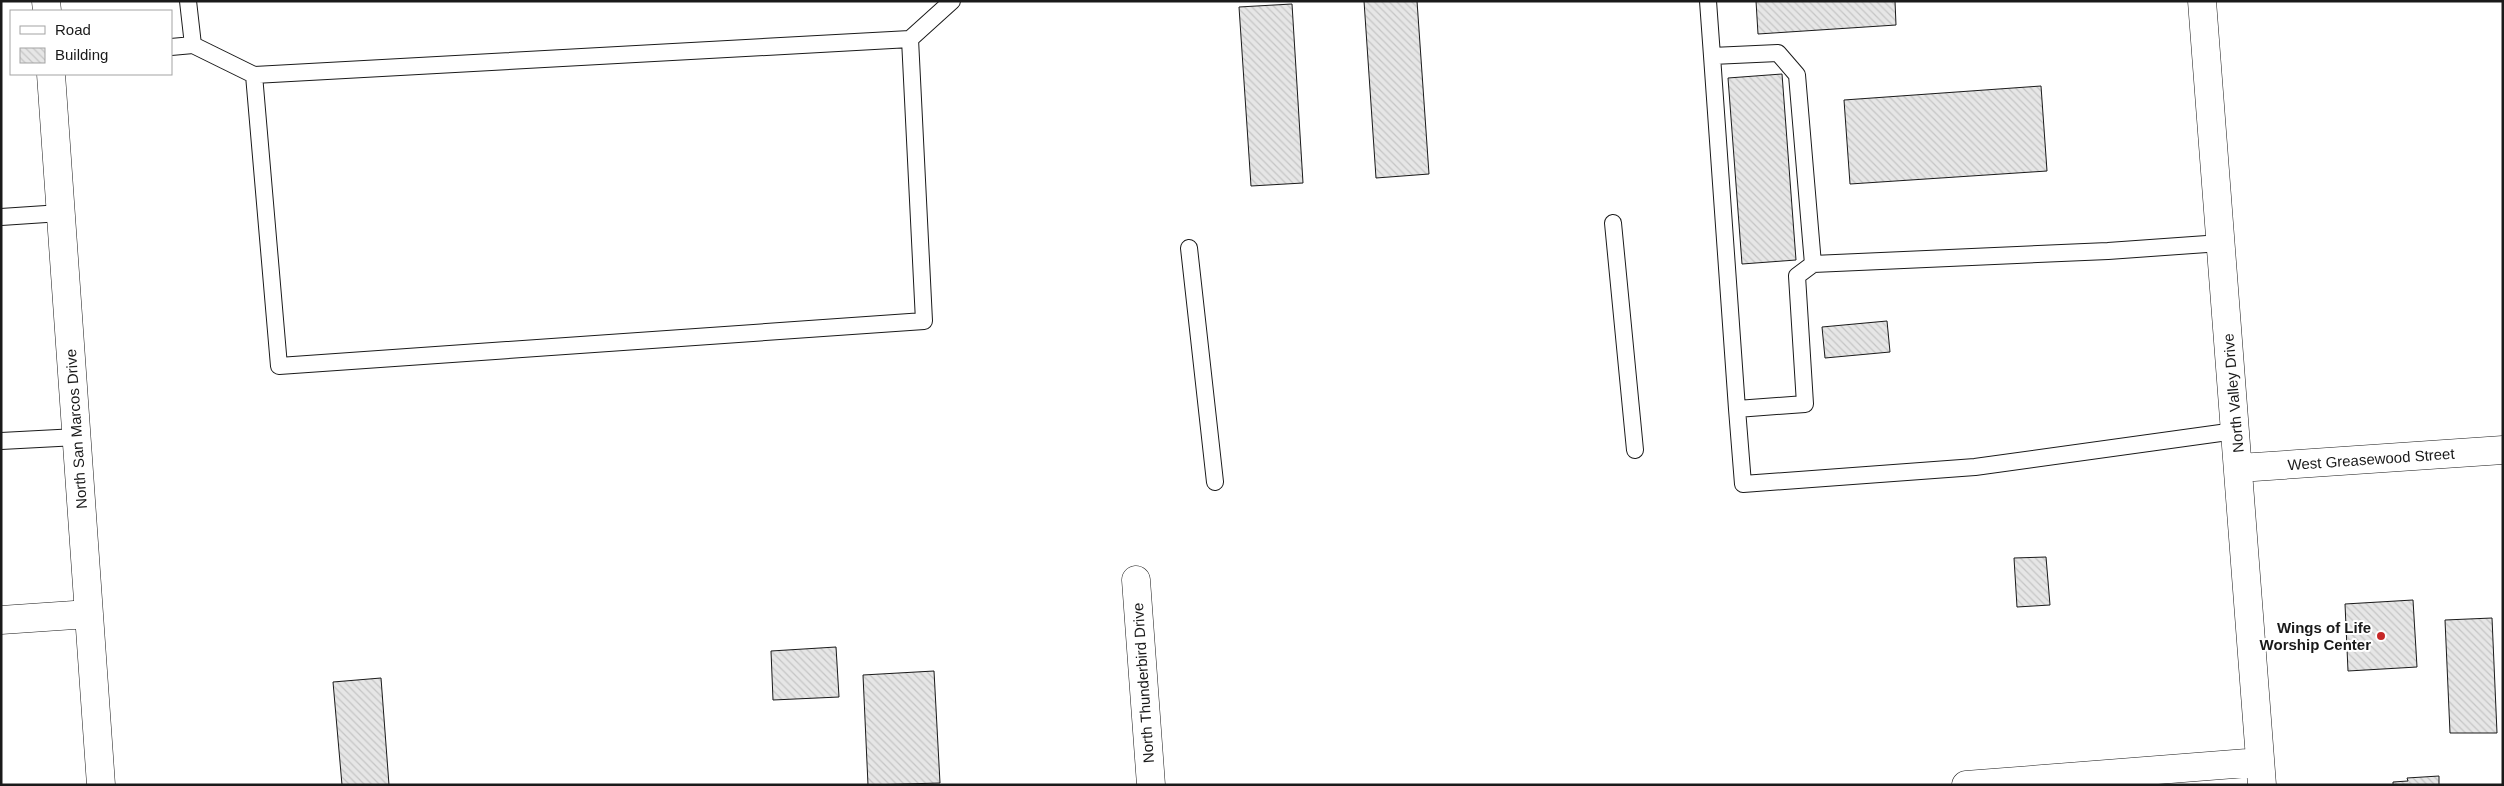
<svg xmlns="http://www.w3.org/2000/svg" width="2504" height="786" font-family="Helvetica,sans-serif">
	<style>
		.building { fill: url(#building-back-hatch); stroke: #1a1a1a }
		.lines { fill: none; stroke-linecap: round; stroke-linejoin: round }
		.lane-casing { stroke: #1a1a1a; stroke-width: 18 }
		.street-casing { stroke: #1a1a1a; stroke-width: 29 }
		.lane { stroke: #fff; stroke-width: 16 }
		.street { stroke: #fff; stroke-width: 28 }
		.poi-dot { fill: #c62828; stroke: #fff; stroke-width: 2 }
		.labels { text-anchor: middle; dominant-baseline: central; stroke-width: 4; stroke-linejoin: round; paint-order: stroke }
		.street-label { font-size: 15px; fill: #1a1a1a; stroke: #fff }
		.poi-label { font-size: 15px; font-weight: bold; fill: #1a1a1a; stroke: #fff; text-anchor: end }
	</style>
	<defs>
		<pattern id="building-back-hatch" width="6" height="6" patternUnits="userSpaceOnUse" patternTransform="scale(1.25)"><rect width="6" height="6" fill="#e6e6e6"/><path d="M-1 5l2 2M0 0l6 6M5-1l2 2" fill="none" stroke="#c5c5c5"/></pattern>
	</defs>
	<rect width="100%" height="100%" fill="#fff"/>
	<path class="building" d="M1364 1H1417L1429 174 1376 178Z
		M1756 1H1895L1896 25 1758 34Z
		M1292 4 1303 183 1251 186 1239 7Z
		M1782 74 1796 260 1742 264 1728 78Z
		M2041 86 2047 171 1850 184 1844 100Z
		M1887 321 1890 352 1825 358 1822 327Z
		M2046 557 2050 605 2017 607 2014 558Z
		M2413 600 2417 667 2348 671 2345 604Z
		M2492 618 2497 733H2450L2445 620Z
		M836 647 839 697 773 700 771 651Z
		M934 671 940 783 868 785 863 675Z
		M381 678 389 785H342L333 682Z
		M2439 776V785H2393V782L2408 781 2407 778Z"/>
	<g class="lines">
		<g class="lane-casing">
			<path id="lane" d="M188 1 193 45
				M1708 1 1712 56 1737 409 1805 404 1797 276 1813 264 1797 75 1778 53 1712 56
				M171 47 193 45 254 75 910 39 952 1
				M254 75 279 366 924 321 910 39
				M1 217 61 213
				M1613 223 1635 450
				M1189 248 1215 482
				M1813 264 2108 251 2221 243
				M1737 409 1743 484 1975 467 2235 431
				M1 441 77 437"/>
		</g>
		<g class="street-casing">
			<path id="street" d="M46 1 47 11
				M2202 1 2262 785
				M51 74 101 785
				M2239 468 2503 450
				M1136 580 1151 785
				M1 620 89 614
				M1966 785 2260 762"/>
		</g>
		<use href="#lane" class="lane"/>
		<use href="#street" class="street"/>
	</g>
	<circle class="poi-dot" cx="2381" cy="636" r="5"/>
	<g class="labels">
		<g class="street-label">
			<text transform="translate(2233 393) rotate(-95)">North Valley Drive</text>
			<text transform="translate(76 429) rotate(-94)">North San Marcos Drive</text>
			<text transform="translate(2371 459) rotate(-4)">West Greasewood Street</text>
			<text transform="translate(1143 683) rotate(-94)">North Thunderbird Drive</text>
		</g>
		<g class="poi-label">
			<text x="2371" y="627">Wings of Life<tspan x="2371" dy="17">Worship Center</tspan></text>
		</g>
	</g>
	<rect width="2504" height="786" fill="none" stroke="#1a1a1a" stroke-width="5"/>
	<rect x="10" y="10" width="162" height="65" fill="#ffffff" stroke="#a3a3a3"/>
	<rect x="20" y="26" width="25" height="8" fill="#ffffff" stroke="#a3a3a3"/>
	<text x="55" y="35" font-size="15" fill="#1a1a1a">Road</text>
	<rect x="20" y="48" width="25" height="15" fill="url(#building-back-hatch)" stroke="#a3a3a3"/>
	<text x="55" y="60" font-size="15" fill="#1a1a1a">Building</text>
</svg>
